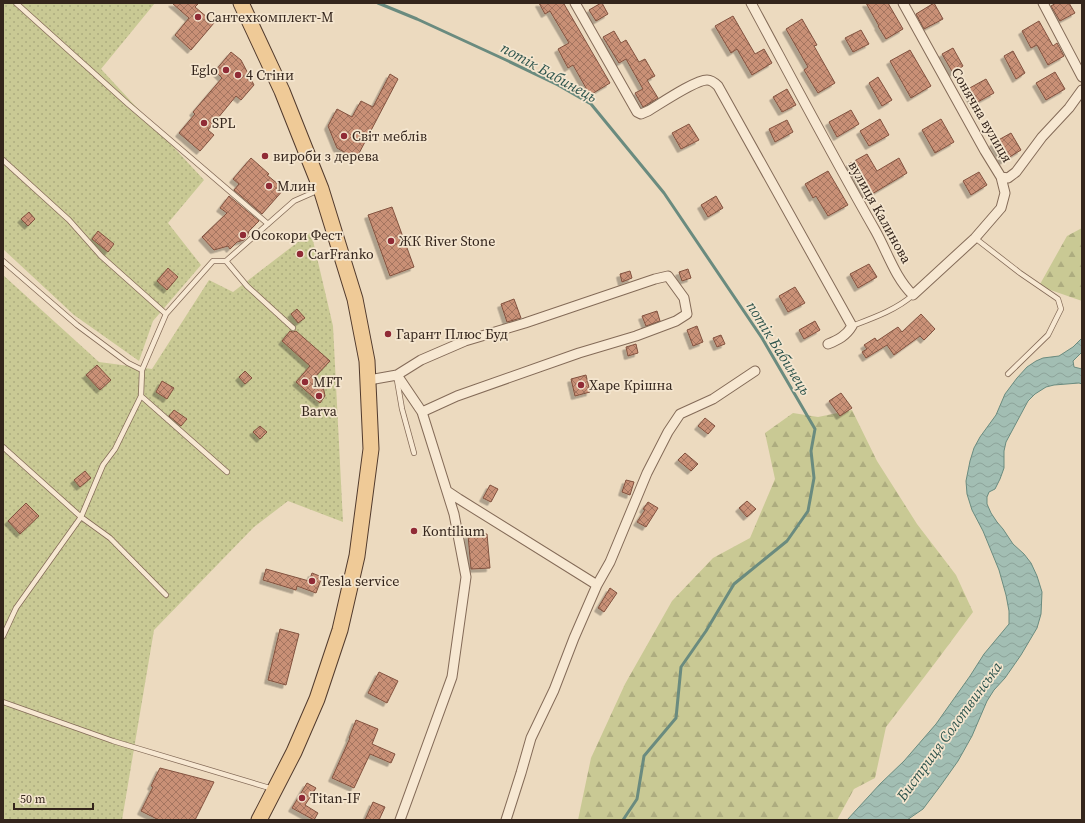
<svg xmlns="http://www.w3.org/2000/svg" width="1085" height="823" font-family="'Source Serif 4',serif">
	<style>
		.forest { fill: url(#forest-firs) }
		.garden { fill: url(#garden-dots) }
		.water { fill: url(#water-waves); stroke: #6a8b7f }
		.lines { fill: none; stroke-linecap: round; stroke-linejoin: round }
		.stream { stroke: #6a8b7f; stroke-width: 3 }
		.building { fill: url(#building-cross-hatch); stroke: #82523f; filter: url(#shadow) }
		.service-casing { stroke: #846b58; stroke-width: 6 }
		.minor-casing { stroke: #846b58; stroke-width: 11 }
		.primary-casing { stroke: #513a2d; stroke-width: 17 }
		.service { stroke: #f7e8d2; stroke-width: 4.5 }
		.minor { stroke: #f7e8d2; stroke-width: 9 }
		.primary { stroke: #efca97; stroke-width: 15 }
		.poi-dot { fill: #902b36; stroke: #f4e5ce; stroke-width: 1.5 }
		.labels { text-anchor: middle; dominant-baseline: central; stroke-width: 3.5; stroke-linejoin: round; paint-order: stroke }
		.poi-label { font-size: 14px; fill: #34251c; stroke: #f4e5ce; text-anchor: start }
		.street-label { font-size: 14px; fill: #34251c; stroke: #f4e5ce }
		.water-label { font-size: 15px; font-style: italic; fill: #2c534c; stroke: #f4e5ce }
	</style>
	<defs>
		<pattern id="forest-firs" width="22" height="20" patternUnits="userSpaceOnUse"><rect width="22" height="20" fill="#c9c994"/><path d="M5 1l3.5 6h-7zM16 11l3.5 6h-7z" fill="#adac7f"/></pattern>
		<pattern id="garden-dots" width="8" height="8" patternUnits="userSpaceOnUse"><rect width="8" height="8" fill="#c9c994"/><path d="M2 2h.1M6 6h.1" fill="none" stroke="#adac7f" stroke-width="1.8" stroke-linecap="round"/></pattern>
		<pattern id="water-waves" width="16" height="10" patternUnits="userSpaceOnUse"><rect width="16" height="10" fill="#a2beb3"/><path d="M0 5q4-4 8 0t8 0" fill="none" stroke="#8ca399"/></pattern>
		<pattern id="building-cross-hatch" width="8" height="8" patternUnits="userSpaceOnUse"><rect width="8" height="8" fill="#c99076"/><path d="M0 0l8 8M0 8l8-8" fill="none" stroke="#a47560"/></pattern>
		<filter id="shadow"><feDropShadow dx="-3.5" dy="3.5" stdDeviation="0" flood-color="#0004"/></filter>
	</defs>
	<rect width="100%" height="100%" fill="#ecdabf"/>
	<path class="forest" d="M1082 228V301L1039 286 1067 236Z
		M852 410 877 461 898 494 917 524 956 575 973 612 935 663 886 727 875 778 854 789 837 820H578L591 758 625 684 672 601 713 558 750 538 775 479 765 433 793 413 818 417Z"/>
	<path class="garden" d="M3 3H155L101 69 204 180 168 223 201 265 153 321 139 361 74 315 3 249Z
		M311 232 333 326 343 522 288 501 254 527 154 630 122 820H3V275L99 362 152 369 209 280 233 292Z"/>
	<path class="water" d="M1082 338V352L1073 361 1074 367 1082 369V384L1079 383 1054 385 1046 387 1035 394 1028 401 1006 442 1004 451V468L1000 479 995 489 989 492 987 497V504L991 513 997 522 1003 529 1013 544 1024 554 1031 563 1037 576 1042 592 1041 614 1037 628 1021 655 1005 678 994 690 987 701 972 736 958 761 941 785 923 809 907 820H847L880 784 904 761 936 724 970 676 984 654 1009 624V611L1006 595 999 570 983 531 972 510 967 494 966 481 970 461 974 448 980 437 996 415 1005 394 1017 378 1027 367 1036 361 1043 358 1059 356 1073 347Z"/>
	<g class="lines">
		<path class="stream" d="M378 3 417 19 506 60 558 85 591 104 664 193 762 338 815 429 811 451 814 478 808 511 787 541 734 584 706 631 681 667 676 718 644 756 637 799 623 820"/>
	</g>
	<path class="building" d="M172 3H199L195 7 214 23 191 50 175 35 189 18Z
		M539 3H565L564 4 610 83 590 95 573 65 568 68 558 49 569 43 550 11 545 14Z
		M601 3H602L608 14 596 21 589 10Z
		M866 3H888L903 29 886 39 878 26H879Z
		M934 3 943 19 924 29 916 14Z
		M1056 3H1069L1075 13 1060 21 1051 6Z
		M733 16 755 54 764 49 772 63 752 75 737 49 731 53 715 26Z
		M802 19 817 45 814 46 835 83 818 93 804 70 808 67 786 29Z
		M1039 21 1053 46 1057 43 1064 56 1048 65 1037 45 1031 48 1022 31Z
		M861 30 869 44 853 52 845 38Z
		M614 31 621 43 626 40 639 62 645 59 655 76 647 80 658 98 643 107 635 93 643 89 626 59 619 63 603 37Z
		M953 48 963 66 953 73 942 54Z
		M910 50 931 86 911 98 890 61Z
		M1013 51 1025 73 1016 79 1004 56Z
		M231 52 241 60 254 85 241 100 236 96 208 130 214 135 200 151 179 133 195 114 193 112 222 78 215 71Z
		M1055 72 1065 89 1046 100 1036 83Z
		M390 74 398 79 356 159 337 148 328 126 337 109 352 117 361 101 373 107Z
		M878 77 892 100 882 106 869 83Z
		M986 79 994 93 974 104 966 90Z
		M787 89 796 105 782 112 773 97Z
		M851 110 859 124 837 137 829 122Z
		M880 119 889 135 869 146 860 131Z
		M941 119 954 142 935 153 922 130Z
		M787 120 793 132 775 142 769 129Z
		M689 124 699 140 681 149 672 133Z
		M1011 133 1021 150 1003 161 993 143Z
		M867 154 877 171 899 158 907 173 867 197 856 177 855 178 847 165Z
		M251 158 269 174 267 175 284 189 262 214 234 190 239 184 233 179Z
		M828 171 848 205 828 216 816 196 813 198 805 184Z
		M979 172 987 185 971 195 963 181Z
		M229 196 259 221 249 231 247 237 244 240 237 242 230 249 228 246 214 250 202 237 227 213 220 208Z
		M716 196 723 208 708 217 701 205Z
		M392 207 414 267 390 276 368 215Z
		M29 212 35 219 28 226 21 219Z
		M98 231 114 244 108 252 92 239Z
		M869 264 877 277 858 288 850 274Z
		M168 268 178 277 167 290 157 281Z
		M688 269 691 278 682 281 679 272Z
		M630 271 632 278 622 282 620 274Z
		M795 287 805 303 788 312 779 296Z
		M514 299 521 318 507 322 501 304Z
		M297 309 305 318 298 323 291 314Z
		M657 311 660 321 646 326 642 316Z
		M921 314 935 329 924 340 920 336 894 355 887 345 866 358 862 352 867 349 864 345 875 338 877 341 898 327 902 332Z
		M815 321 820 330 804 339 799 330Z
		M697 326 703 342 693 346 687 330Z
		M290 331 293 332 296 331 330 361 314 378 323 386 325 396 320 403 296 382 310 366 282 341Z
		M721 335 725 344 717 347 713 338Z
		M636 344 638 353 628 356 626 347Z
		M97 365 111 380 100 390 86 375Z
		M245 371 252 378 245 384 239 377Z
		M586 375 590 392 575 396 571 379Z
		M162 381 174 388 167 399 156 392Z
		M841 393 852 408 840 416 829 401Z
		M174 410 187 419 181 426 169 416Z
		M705 418 715 426 708 434 698 426Z
		M260 426 267 432 260 439 253 432Z
		M685 453 698 464 691 471 678 460Z
		M85 471 91 478 80 487 74 480Z
		M626 480 634 482 630 495 622 492Z
		M490 485 498 489 491 502 483 498Z
		M747 501 756 509 747 517 739 508Z
		M648 502 658 508 646 527 637 522 645 510 643 509Z
		M26 503 39 516 20 534 8 521Z
		M487 534 490 568 471 569 468 535Z
		M266 569 309 581 312 573 322 577 316 593 297 586 296 590 263 580Z
		M610 588 617 593 604 612 598 608Z
		M280 629 299 634 286 685 268 680Z
		M379 672 398 681 387 703 368 693Z
		M356 720 378 729 372 744 395 754 391 763 370 754 354 788 332 778 350 738H349Z
		M160 768 214 782 195 820H159L141 811 153 787 151 786Z
		M307 783 316 788 305 805 318 813 314 820 292 808Z
		M373 802 385 807 379 820H365Z"/>
	<g class="lines">
		<g class="service-casing">
			<path id="service" d="M16 3 128 104 268 224
				M3 160 69 220 101 256 166 314
				M975 238 1020 273 1058 299 1061 309 1048 335 1008 374
				M3 261 77 325 128 363 142 370
				M226 261 247 286 293 328
				M852 326C873 318 896 310 913 295
				M397 380 402 409 414 453
				M141 396 227 472
				M3 447 81 517 110 538 166 595
				M3 636 16 608 81 517 103 465 115 449 141 396 142 370 166 314 213 261H226L294 201 319 190
				M3 702 113 741 273 789"/>
		</g>
		<g class="minor-casing">
			<path id="minor" d="M575 3 637 112 641 114 648 111C660 104 695 80 707 80 712 80 715 83 718 86L852 326C846 336 838 340 828 344
				M751 3C792 79 832 155 875 230 887 251 895 278 913 295L975 238 1001 208 1005 193 1001 177
				M903 3 985 151 1001 177 1008 178 1016 172 1042 137 1069 108 1082 90
				M1043 3 1082 77
				M397 375 421 360 465 341 525 323 655 279 668 276 684 298 687 314 676 321 636 336 579 353 457 396 422 412
				M369 380 397 375 422 412 454 514 466 577 452 677 400 820
				M447 491 459 499 597 585
				M506 820 521 773 531 738 554 690 574 638 597 585 610 562 647 473 668 432 680 414 713 399 755 371"/>
		</g>
		<g class="primary-casing">
			<path id="primary" d="M241 3 282 91 321 189 355 299 367 361 371 449 357 556 340 630 317 699 294 752 259 820"/>
		</g>
		<use href="#service" class="service"/>
		<use href="#minor" class="minor"/>
		<use href="#primary" class="primary"/>
	</g>
	<g class="poi-dot">
		<circle cx="198" cy="17" r="4"/>
		<circle cx="226" cy="70" r="4"/>
		<circle cx="238" cy="75" r="4"/>
		<circle cx="204" cy="123" r="4"/>
		<circle cx="344" cy="136" r="4"/>
		<circle cx="265" cy="156" r="4"/>
		<circle cx="269" cy="186" r="4"/>
		<circle cx="243" cy="235" r="4"/>
		<circle cx="391" cy="241" r="4"/>
		<circle cx="300" cy="254" r="4"/>
		<circle cx="388" cy="334" r="4"/>
		<circle cx="305" cy="382" r="4"/>
		<circle cx="581" cy="385" r="4"/>
		<circle cx="319" cy="396" r="4"/>
		<circle cx="414" cy="531" r="4"/>
		<circle cx="312" cy="581" r="4"/>
		<circle cx="302" cy="798" r="4"/>
	</g>
	<g class="labels">
		<g class="poi-label">
			<text x="206" y="17">Сантехкомплект-М</text>
			<text x="218" y="70" text-anchor="end">Eglo</text>
			<text x="246" y="75">4 Стіни</text>
			<text x="212" y="123">SPL</text>
			<text x="352" y="136">Світ меблів</text>
			<text x="273" y="156">вироби з дерева</text>
			<text x="277" y="186">Млин</text>
			<text x="251" y="235">Осокори Фест</text>
			<text x="399" y="241">ЖК River Stone</text>
			<text x="308" y="254">CarFranko</text>
			<text x="396" y="334">Гарант Плюс Буд</text>
			<text x="313" y="382">MFT</text>
			<text x="589" y="385">Харе Крішна</text>
			<text x="319" y="411" text-anchor="middle">Barva</text>
			<text x="422" y="531">Kontilium</text>
			<text x="320" y="581">Tesla service</text>
			<text x="310" y="798">Titan-IF</text>
		</g>
		<g class="street-label">
			<text transform="translate(982 115) rotate(60)">Сонячна вулиця</text>
			<text transform="translate(880 212) rotate(61)">вулиця Калинова</text>
		</g>
		<g class="water-label">
			<text transform="translate(549 72) rotate(29)">потік Бабинець</text>
			<text transform="translate(779 348) rotate(58)">потік Бабинець</text>
			<text transform="translate(949 731) rotate(-54)">Бистриця Солотвинська</text>
		</g>
	</g>
	<rect width="1085" height="823" fill="none" stroke="#34251c" stroke-width="8"/>
	<path d="M14 803v6h79v-6" fill="none" stroke="#34251c" stroke-width="2"/>
	<text x="20" y="803" font-size="12" fill="#34251c" stroke="#f4e5ce" stroke-width="3" paint-order="stroke">50 m</text>
</svg>
